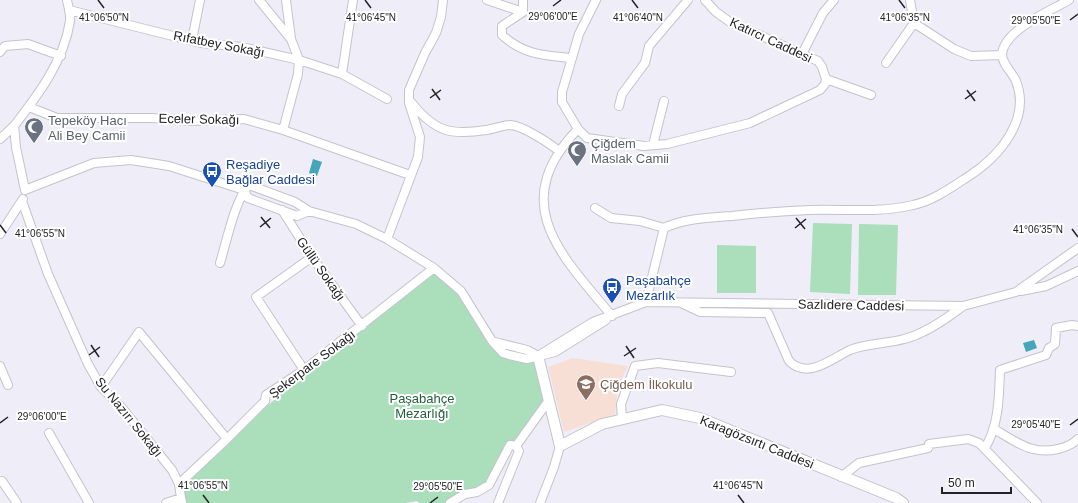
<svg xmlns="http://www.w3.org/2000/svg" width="1078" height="503" font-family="Arial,sans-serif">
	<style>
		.education { fill: #f8dfd6 }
		.green { fill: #abdebb }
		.water { fill: #43a6ba }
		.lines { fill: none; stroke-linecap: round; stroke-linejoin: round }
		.minor-casing { stroke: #c4c3cd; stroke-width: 10 }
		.tertiary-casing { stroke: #c4c3cd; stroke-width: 12 }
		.minor { stroke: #fff; stroke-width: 8 }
		.tertiary { stroke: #fff; stroke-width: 10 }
		.ticks { fill: none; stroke: #232327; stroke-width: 1.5 }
		.labels { text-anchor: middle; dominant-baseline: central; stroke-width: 4; stroke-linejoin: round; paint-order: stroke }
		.street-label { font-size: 13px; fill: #232327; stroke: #fff }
		.worship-label { font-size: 13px; fill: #5b616d; stroke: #fff; text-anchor: start }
		.transit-label { font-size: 13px; fill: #164399; stroke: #fff; text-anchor: start }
		.education-label { font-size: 13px; fill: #785e54; stroke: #fff; text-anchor: start }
		.park-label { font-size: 13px; fill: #205f3a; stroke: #fff }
		.ticks-label { font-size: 10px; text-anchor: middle; fill: #232327; stroke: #fff; stroke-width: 4; stroke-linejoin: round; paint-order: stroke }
	</style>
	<rect width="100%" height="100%" fill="#efeef8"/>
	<path class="education" d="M573 358 628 366 618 386 615 414 564 432 548 367Z"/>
	<path class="green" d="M813 223 852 224 850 294 810 292Z
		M859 224 898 225 896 295H858Z
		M717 245 756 246V293H717Z
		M434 268 461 291 503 353 527 359 538 356 549 400 487 482 450 503H420L417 501 405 503H182L179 484 228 437 364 329Z"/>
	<path class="water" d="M313 159 322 162 317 176 309 173Z
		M1034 340 1037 348 1026 352 1023 343Z"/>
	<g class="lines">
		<g class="minor-casing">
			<path id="minor" d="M259 0 290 38
				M487 0 523 12V0
				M596 0 579 34 562 92V102L578 129 587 138 644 146 667 144 750 123 820 90 825 84 826 79 822 67 818 61 730 22 716 12 705 0
				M910 0 914 23 954 49 971 56 1002 55
				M69 10 201 43 242 47 299 60 342 74 353 0
				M523 12 502 26V35C524 55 543 55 571 58
				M192 40 200 0
				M0 52 5 46 28 44 61 56
				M802 54 823 13 834 0
				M886 63 914 23
				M342 74 387 99
				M826 79 871 95
				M411 102C434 131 450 136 486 130 494 129 503 125 511 125 523 126 549 143 559 151
				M619 106 622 94 645 63 649 46 688 0
				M29 107 57 118H152L191 121 244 119 283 130 410 175
				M578 129C507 203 560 254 612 316
				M283 130 298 74 299 60 291 39 286 0
				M0 139 14 126
				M653 145 664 101
				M25 190 94 163 131 160 169 166 244 190 248 198 297 216 309 211
				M25 190 16 147 14 126C38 95 64 61 70 21 71 15 68 6 67 0
				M22 201 48 274 88 364 101 387 122 408 172 470 179 484 181 498
				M595 208 611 218 640 221 664 228
				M282 210 312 257 362 326
				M0 234 23 199
				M387 239 418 157 420 137 409 103V90L425 53 436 33 441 17 443 0
				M220 263C226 244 235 199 249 185L295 202 309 211 356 224 387 239 434 268 461 291 492 341 503 353 509 355 527 359 555 352 606 320
				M1021 291 1046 286 1078 271
				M646 302 664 228C686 218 708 218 732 216 758 213 784 211 810 210 845 209 879 213 913 205 933 201 952 187 969 176 1000 156 1031 119 1016 81 1012 72 1002 64 1002 54 1004 30 1050 11 1069 0
				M683 304 700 312 768 313 789 361C808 380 831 359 850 350 867 343 887 344 904 339 925 334 946 319 963 306
				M495 342 527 350 538 356
				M538 356 593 322 646 302 963 306 1016 292 1078 248
				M0 366 8 385
				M304 370 256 297 312 257
				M101 387 139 332 227 439
				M622 419 621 404 635 366 658 363 731 372
				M994 429C1006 436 1020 446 1033 449 1047 453 1068 449 1078 439
				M49 433 89 503
				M985 448C999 425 999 397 1000 370L1046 355 1049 348 1055 344 1056 328 1072 325 1078 326
				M841 477 859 463 928 448 929 444 968 439 979 443 1037 503
				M2 481 17 503
				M179 484 227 439 265 401 266 395 304 370 434 268
				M166 503 181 498 182 502
				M450 503 465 494 477 492 489 485 510 445 516 446 549 400
				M498 503 519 451 516 446
				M540 503 554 467 560 446"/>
		</g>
		<g class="tertiary-casing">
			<path id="tertiary" d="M538 356 560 446 602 424 662 410 700 418 896 498 903 503"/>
		</g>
		<use href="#minor" class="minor"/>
		<use href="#tertiary" class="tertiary"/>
	</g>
	<path class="ticks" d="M98 0 104 8M365 0 371 8M632 0 638 8M899 0 905 8M553 6 561 0M1070 20 1078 14M432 89 440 100M967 90 975 101M430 98 441 90M965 99 976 91M261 217 270 228M796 218 805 229M0 225 6 233M260 227 271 218M795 228 806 219M1072 229 1078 237M91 345 99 357M626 346 634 358M89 355 100 347M624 356 636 348M0 423 8 417M1070 425 1078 419M203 495 209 503M738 495 744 503M430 503 438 497"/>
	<defs>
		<g id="mosque-pin" transform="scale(1)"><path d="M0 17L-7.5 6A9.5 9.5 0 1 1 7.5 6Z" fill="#6b7280" stroke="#fff"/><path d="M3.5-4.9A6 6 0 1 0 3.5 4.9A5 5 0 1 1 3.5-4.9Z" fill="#fff"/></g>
		<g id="bus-pin" transform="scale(1)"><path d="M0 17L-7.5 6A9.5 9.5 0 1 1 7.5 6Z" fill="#1a4fb4" stroke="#fff"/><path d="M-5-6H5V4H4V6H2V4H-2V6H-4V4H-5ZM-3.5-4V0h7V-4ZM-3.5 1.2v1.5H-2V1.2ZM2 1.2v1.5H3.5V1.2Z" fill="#fff"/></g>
		<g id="school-pin" transform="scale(1)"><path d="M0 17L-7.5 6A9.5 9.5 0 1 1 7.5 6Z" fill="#8d6e63" stroke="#fff"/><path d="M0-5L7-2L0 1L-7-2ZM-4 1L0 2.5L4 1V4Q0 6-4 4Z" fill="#fff"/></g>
	</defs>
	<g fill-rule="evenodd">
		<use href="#mosque-pin" x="34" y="127"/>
		<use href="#mosque-pin" x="577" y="150"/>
		<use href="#bus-pin" x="212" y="171"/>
		<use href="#bus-pin" x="612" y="287"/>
		<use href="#school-pin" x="586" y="384"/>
	</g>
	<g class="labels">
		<g class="street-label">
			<text transform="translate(771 40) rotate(25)">Katırcı Caddesi</text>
			<text transform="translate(219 44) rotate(11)">Rıfatbey Sokağı</text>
			<text transform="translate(199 119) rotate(1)">Eceler Sokağı</text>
			<text transform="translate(321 269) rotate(55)">Güllü Sokağı</text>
			<text transform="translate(851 305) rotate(1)">Sazlıdere Caddesi</text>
			<text transform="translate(312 364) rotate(-37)">Şekerpare Sokağı</text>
			<text transform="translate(129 417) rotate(51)">Su Nazırı Sokağı</text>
			<text transform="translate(757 442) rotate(22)">Karagözsırtı Caddesi</text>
		</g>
		<g class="worship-label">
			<text x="48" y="120">Tepeköy Hacı<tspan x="48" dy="15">Ali Bey Camii</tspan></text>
			<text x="591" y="143">Çiğdem<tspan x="591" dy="15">Maslak Camii</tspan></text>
		</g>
		<g class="transit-label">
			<text x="226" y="164">Reşadiye<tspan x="226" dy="15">Bağlar Caddesi</tspan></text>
			<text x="626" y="280">Paşabahçe<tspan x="626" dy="15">Mezarlık</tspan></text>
		</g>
		<g class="education-label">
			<text x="600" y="384">Çiğdem İlkokulu</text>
		</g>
		<g class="park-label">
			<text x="422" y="398">Paşabahçe<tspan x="422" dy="15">Mezarlığı</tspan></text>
		</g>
	</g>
	<g class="ticks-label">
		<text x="553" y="20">29°06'00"E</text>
		<text x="104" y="21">41°06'50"N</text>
		<text x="371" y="21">41°06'45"N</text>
		<text x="638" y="21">41°06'40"N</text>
		<text x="905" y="21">41°06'35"N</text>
		<text x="1036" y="24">29°05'50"E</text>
		<text x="1038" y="233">41°06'35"N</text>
		<text x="40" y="237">41°06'55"N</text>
		<text x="42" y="420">29°06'00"E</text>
		<text x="1036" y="428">29°05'40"E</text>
		<text x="203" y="489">41°06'55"N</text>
		<text x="738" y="489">41°06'45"N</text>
		<text x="438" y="490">29°05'50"E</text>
	</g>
	<path d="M942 487v6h69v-6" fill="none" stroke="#232327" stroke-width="2"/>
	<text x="948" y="487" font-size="12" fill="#232327" stroke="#ffffff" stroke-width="3" paint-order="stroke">50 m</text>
</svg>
